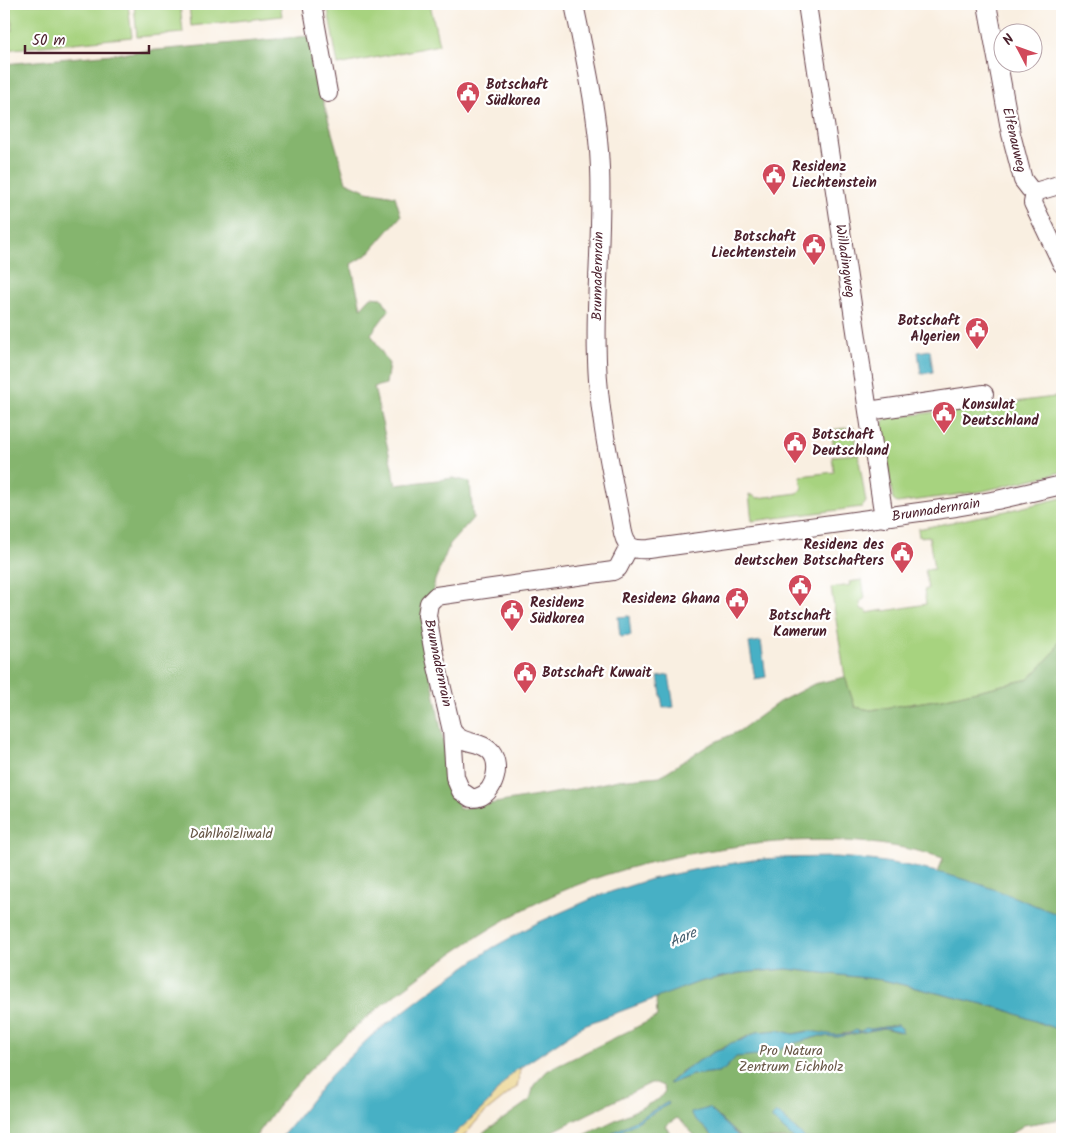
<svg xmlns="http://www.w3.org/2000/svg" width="1066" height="1143" font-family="Kalam,sans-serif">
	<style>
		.green { fill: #a7d37f; stroke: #787955 }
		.forest { fill: #85b56e; stroke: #686a4c; fill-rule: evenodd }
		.sand { fill: #eeda9e; stroke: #9c7c64 }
		.water { fill: #46b0c5; stroke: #486878 }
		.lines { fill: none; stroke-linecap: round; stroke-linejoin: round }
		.street-casing { stroke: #643e46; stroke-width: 20 }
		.street { stroke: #fff; stroke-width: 18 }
		.labels { text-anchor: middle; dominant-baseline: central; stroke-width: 4.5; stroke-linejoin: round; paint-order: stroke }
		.poi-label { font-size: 14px; font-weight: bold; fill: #4a1f2b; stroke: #fff; text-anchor: start }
		.street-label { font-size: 14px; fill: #4a1f2b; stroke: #fff }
		.park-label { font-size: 14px; fill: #654; stroke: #fff }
		.water-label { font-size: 15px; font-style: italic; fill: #486070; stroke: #fff }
	</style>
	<rect width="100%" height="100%" fill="#fff"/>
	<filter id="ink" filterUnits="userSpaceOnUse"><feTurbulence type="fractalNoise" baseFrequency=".02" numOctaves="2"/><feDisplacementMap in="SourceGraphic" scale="10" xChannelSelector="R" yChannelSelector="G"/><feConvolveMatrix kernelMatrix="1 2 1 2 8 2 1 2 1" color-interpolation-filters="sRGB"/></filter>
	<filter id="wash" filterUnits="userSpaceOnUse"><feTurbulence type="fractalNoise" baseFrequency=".0096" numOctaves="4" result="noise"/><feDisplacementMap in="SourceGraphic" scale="20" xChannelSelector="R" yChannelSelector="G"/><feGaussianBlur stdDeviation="1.12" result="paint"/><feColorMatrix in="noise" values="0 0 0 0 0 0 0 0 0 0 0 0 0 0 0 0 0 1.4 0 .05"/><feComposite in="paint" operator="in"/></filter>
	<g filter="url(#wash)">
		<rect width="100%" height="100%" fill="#f9efe1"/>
		<path class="green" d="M4 4H7L10 30H13L10 8 13 4H128L132 37 4 50Z
			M134 4H180L183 33 137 37Z
			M189 4H280L282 16 191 26Z
			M327 4H430L439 45 338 65Z
			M1062 396V472L983 491 897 503 893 500 882 425 884 420 888 418Z
			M854 427 857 447 834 449 831 430Z
			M858 454 866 502 862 507 752 521 749 494 758 498 798 493 802 488 800 476 834 472 832 456Z
			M1062 498V631L1055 651 1029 679 942 699 871 710 855 707 845 677 831 588 850 585 849 582 862 580 865 598 860 602 861 609 867 611V613L884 610 885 611 926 604 924 590 928 589 925 570 934 569 929 536 919 537 918 529 1011 510Z"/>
		<path class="forest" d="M310 36 321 94 346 182 367 191 395 196 401 216 368 254 351 264 361 308 371 297 382 298 389 310 371 334 389 364 386 384 374 387 396 485 453 478 470 482 473 518 450 544 435 580 427 620 429 665 448 767 459 809 567 791 618 780 660 776 709 745 739 731 779 702 814 684 845 677 855 707 871 710 942 699 1029 679 1055 651 1062 631V916L981 885 938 873 943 858C880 838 811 837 747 845 692 852 637 863 585 882 523 905 473 938 420 976 374 1010 328 1048 290 1091 277 1106 266 1123 254 1139H4V64Z
			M787 969 883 980 1003 1009 1062 1031V1119L1024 1125 1003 1139H806L780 1115 776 1113 772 1117 773 1119 794 1139H742L709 1108 691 1115 716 1139H698L681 1121 677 1118 665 1126 670 1133 665 1139H659L652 1132 640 1139H606L669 1104 668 1102 602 1139H576L659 1099 665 1091 663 1086 656 1083H651L537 1139H477L482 1134 530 1100 534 1085 547 1071 657 1017 656 997 699 982 740 973ZM897 1025 899 1032 884 1028 838 1037 820 1036 785 1046 771 1054 742 1056 736 1057 725 1069 718 1072 692 1075 670 1084 669 1083 682 1071 714 1052 757 1032 778 1030 793 1034 807 1031 835 1035Z"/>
		<path class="sand" d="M521 1066 517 1087 481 1116 461 1139H449L487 1104 512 1073Z"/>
		<path class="water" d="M930 350 933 372 921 374 918 352Z
			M629 616 631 636 620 637 618 617Z
			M761 641 766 677 755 679 749 643Z
			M669 675 674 707 663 708 658 677Z
			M836 857C885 860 933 869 979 884 1007 893 1035 906 1062 916V1031L1003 1009 883 980 787 969 740 973 699 982 584 1025 512 1073 487 1104 449 1139H280L332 1074 371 1036 433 989 492 948 537 923 598 896 651 879 693 870 753 860 778 858Z
			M897 1025 902 1028V1032L884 1028 838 1037 820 1036 785 1046 771 1054 736 1057 725 1069 718 1072 692 1075 670 1084 669 1083 687 1068 714 1052 723 1049 731 1043 742 1040 757 1032 778 1030 793 1034 810 1031 835 1035 849 1034 856 1030 859 1032 866 1028 871 1029Z
			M668 1102 669 1104 607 1139H602Z
			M709 1108 741 1139H742H716L691 1115V1113Z
			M776 1113 780 1115 806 1139H794L772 1119V1117Z"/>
	</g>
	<g filter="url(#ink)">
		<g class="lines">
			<g class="street-casing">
				<path id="street" d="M312 4 328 93
					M574 4C585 58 598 113 600 168 603 239 593 309 598 380 602 432 614 483 623 533 627 549 634 550 649 549L956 507 997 500 1062 485
					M807 4 884 518
					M987 4 1011 134 1023 180 1030 189 1035 192
					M1035 192 1033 203 1062 264
					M1035 192 1062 184
					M868 411 984 394
					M452 731 455 777 461 791 471 798C474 798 477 798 479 797 496 791 502 762 489 750 477 739 463 746 452 731L434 654 427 615 429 603 436 596 613 571 618 568 629 547"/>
			</g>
			<use href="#street" class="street"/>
		</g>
	</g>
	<defs>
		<g id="civic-pin" transform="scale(1.25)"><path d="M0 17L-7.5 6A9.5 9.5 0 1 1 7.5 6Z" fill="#d1495b" stroke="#fff"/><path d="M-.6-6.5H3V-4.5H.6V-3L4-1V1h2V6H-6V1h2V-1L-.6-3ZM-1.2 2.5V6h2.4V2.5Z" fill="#fff"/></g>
	</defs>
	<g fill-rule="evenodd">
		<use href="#civic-pin" x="468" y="93"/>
		<use href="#civic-pin" x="774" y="175"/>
		<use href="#civic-pin" x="814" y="245"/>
		<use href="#civic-pin" x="977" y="329"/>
		<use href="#civic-pin" x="944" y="413"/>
		<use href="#civic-pin" x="795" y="443"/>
		<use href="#civic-pin" x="902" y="553"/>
		<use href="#civic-pin" x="800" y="586"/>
		<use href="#civic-pin" x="737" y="599"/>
		<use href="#civic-pin" x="512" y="611"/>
		<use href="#civic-pin" x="525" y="673"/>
	</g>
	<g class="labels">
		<g class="poi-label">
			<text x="486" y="85">Botschaft<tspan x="486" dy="16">Südkorea</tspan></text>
			<text x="792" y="167">Residenz<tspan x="792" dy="16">Liechtenstein</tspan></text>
			<text x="796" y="237" text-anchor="end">Botschaft<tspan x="796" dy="16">Liechtenstein</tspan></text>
			<text x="960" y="321" text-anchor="end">Botschaft<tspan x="960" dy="16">Algerien</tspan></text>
			<text x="962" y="405">Konsulat<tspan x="962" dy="16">Deutschland</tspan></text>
			<text x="812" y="435">Botschaft<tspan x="812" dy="16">Deutschland</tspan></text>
			<text x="884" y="545" text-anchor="end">Residenz des<tspan x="884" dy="16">deutschen Botschafters</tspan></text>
			<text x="720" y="599" text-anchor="end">Residenz Ghana</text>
			<text x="530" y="603">Residenz<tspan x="530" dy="16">Südkorea</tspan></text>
			<text x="800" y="616" text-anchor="middle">Botschaft<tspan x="800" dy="16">Kamerun</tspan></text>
			<text x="542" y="673">Botschaft Kuwait</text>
		</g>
		<g class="street-label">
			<text transform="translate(1014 140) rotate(77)">Elfenauweg</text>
			<text transform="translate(845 261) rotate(82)">Willadingweg</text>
			<text transform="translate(598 276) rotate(-89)">Brunnadernrain</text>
			<text transform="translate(936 510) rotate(-9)">Brunnadernrain</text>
			<text transform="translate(438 663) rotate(78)">Brunnadernrain</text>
		</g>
		<g class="park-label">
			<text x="231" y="834">Dählhölzliwald</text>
			<text x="791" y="1051">Pro Natura<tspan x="791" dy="16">Zentrum Eichholz</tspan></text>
		</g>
		<g class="water-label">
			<text transform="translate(683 938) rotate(-24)">Aare</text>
		</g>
	</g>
	<rect width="1066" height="1143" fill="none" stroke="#fff" stroke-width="20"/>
	<g transform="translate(1018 48) rotate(311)"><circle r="24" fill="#ffffff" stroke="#b7a5aa"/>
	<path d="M0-4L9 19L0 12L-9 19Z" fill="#d1495b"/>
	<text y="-8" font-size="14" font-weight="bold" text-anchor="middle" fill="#4a1f2b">N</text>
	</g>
	<path d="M25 45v8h124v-8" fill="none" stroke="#4a1f2b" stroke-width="2.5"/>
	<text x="32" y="45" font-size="15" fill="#4a1f2b" stroke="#ffffff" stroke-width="4" paint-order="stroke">50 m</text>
</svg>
